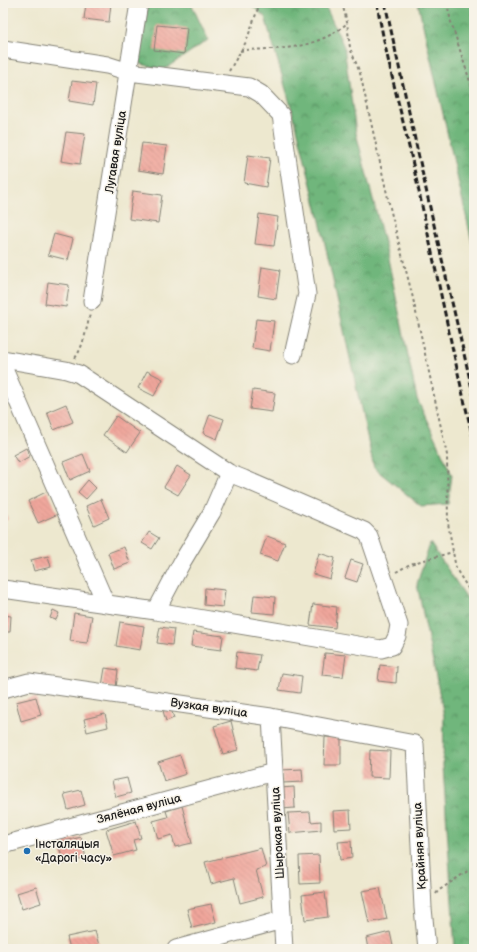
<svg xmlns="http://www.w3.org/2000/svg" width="477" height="952" font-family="'Balsamiq Sans',sans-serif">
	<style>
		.forest { fill: url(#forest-crowns); stroke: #46694c }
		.building { fill: url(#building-back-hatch) }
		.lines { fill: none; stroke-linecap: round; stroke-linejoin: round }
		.minor-casing { stroke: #848276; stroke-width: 19 }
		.path { stroke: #848276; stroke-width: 2; stroke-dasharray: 3 3; stroke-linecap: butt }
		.minor { stroke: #fff; stroke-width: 17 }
		.rail { stroke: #1c1c1c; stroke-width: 3; stroke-dasharray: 6 3; stroke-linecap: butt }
		.poi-dot { fill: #1f6fb2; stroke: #f7f3e8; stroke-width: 1.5 }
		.labels { text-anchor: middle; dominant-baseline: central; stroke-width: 3; stroke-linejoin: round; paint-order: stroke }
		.street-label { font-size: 12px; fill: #1c1c1c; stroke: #f7f3e8 }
		.poi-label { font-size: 12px; fill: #1c1c1c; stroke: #f7f3e8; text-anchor: start }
	</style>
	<defs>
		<pattern id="forest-crowns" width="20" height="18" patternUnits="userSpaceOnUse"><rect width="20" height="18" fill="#70b67b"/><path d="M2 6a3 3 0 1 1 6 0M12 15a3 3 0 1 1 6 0" fill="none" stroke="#5b9364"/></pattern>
		<pattern id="building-back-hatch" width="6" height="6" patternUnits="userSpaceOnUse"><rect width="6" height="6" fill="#f0a69b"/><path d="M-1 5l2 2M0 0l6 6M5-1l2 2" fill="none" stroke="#cd8e85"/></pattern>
	</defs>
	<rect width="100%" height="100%" fill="#f7f3e8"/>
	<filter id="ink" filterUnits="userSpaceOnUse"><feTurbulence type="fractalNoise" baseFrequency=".025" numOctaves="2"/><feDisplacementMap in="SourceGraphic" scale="8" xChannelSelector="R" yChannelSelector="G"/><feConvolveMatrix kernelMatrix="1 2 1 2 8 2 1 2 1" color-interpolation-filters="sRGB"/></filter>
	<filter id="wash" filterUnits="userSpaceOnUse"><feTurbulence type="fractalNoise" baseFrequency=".012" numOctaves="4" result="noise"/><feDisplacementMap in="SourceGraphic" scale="16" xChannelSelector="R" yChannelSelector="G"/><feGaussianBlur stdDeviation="0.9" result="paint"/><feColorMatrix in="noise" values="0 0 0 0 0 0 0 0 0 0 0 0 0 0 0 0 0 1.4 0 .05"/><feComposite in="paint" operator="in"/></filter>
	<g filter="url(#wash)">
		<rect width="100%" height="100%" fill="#ede8cf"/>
		<path class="forest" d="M148 3H191L208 40 163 70 138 63Z
			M249 3H324L344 47 356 133 387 254 417 399 452 475 448 504 421 506 374 468 320 221 296 124 265 17Z
			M418 3H474V252V251Z
			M430 543 473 607 474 614V949H455L443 766 444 716 417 584Z"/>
		<g id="blocks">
			<path class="building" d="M86 3H111L109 22 84 19Z
				M157 25 187 28 184 54 154 50Z
				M72 81 96 84 93 105 69 101Z
				M66 132 85 134 80 164 61 161Z
				M142 143 167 146 163 174 138 170Z
				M248 155 270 158 266 187 244 183Z
				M133 191 162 195 158 223 129 219Z
				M259 214 278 217 274 246 255 244Z
				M54 234 73 239 68 260 48 255Z
				M262 267 280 270 276 299 258 296Z
				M48 282 69 285 66 307 45 304Z
				M256 319 274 321 270 351 252 348Z
				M147 371 163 379 154 396 138 388Z
				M253 390 275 393 272 412 250 409Z
				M66 404 73 422 54 430 47 412Z
				M210 414 224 419 217 439 203 433Z
				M116 416 140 433 127 452 103 435Z
				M26 448 30 456 18 463 13 455Z
				M83 454 90 471 70 480 63 462Z
				M177 466 191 475 178 495 164 487Z
				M88 480 96 488 86 499 78 492Z
				M48 491 58 514 38 523 28 501Z
				M101 499 109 518 94 525 86 506Z
				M3 513H5L8 519 3 522Z
				M149 532 159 538 152 549 142 543Z
				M267 536 285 543 278 561 260 555Z
				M124 547 130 563 114 569 108 553Z
				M319 553 335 558 330 579 313 574Z
				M48 556 51 567 34 571 31 560Z
				M351 560 363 564 357 582 345 578Z
				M205 588 225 590 223 607 204 605Z
				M254 595 275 597 274 614 252 612Z
				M313 604 337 607 335 628 310 625Z
				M53 610 59 613 56 620 50 618Z
				M74 613 92 616 87 643 70 641Z
				M3 615 11 616 10 632H3Z
				M120 622 144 626 140 650 116 646Z
				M160 627 174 629 172 645 157 643Z
				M193 632 223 636 221 650 191 646Z
				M237 652 260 655 257 671 235 668Z
				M325 653 346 655 343 677 322 675Z
				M380 665 397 667 396 683 378 681Z
				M105 668 118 670 116 688 102 686Z
				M282 673 302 676 300 693 279 690Z
				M36 697 41 715 21 721 16 702Z
				M171 709 174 718 166 721 163 711Z
				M105 714 108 727 87 732 84 719Z
				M231 721 238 750 223 754 214 726Z
				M325 737 341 738V765H324Z
				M370 750 390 751 389 778 369 777Z
				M180 755 186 774 164 781 158 762Z
				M302 769 303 782 282 783 281 770Z
				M127 778 131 793 116 797 112 781Z
				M294 787 295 808 281 809 280 788Z
				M81 790 85 805 68 810 64 794Z
				M182 806 192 843 175 847 172 835 158 839 153 821 168 817 166 811Z
				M350 810 351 828 334 829 333 811Z
				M310 812 311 822 321 821V830L290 833 288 813Z
				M136 821 141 838 133 840 136 850 114 856 106 830Z
				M81 837 86 858 64 864 58 843Z
				M351 841 352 858 340 860 338 842Z
				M261 848 266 867 256 870 263 897 240 903 234 878 211 884 205 862Z
				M319 855 320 883 300 884 299 856Z
				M36 887 41 903 22 909 17 893Z
				M380 888 387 919 369 923 362 891Z
				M325 892 328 917 305 920 302 895Z
				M211 904 216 922 192 928 187 909Z
				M95 931 100 949H70L67 937Z
				M390 932 393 946 380 949H368L366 938Z"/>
		</g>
	</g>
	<g filter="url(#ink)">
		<use href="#blocks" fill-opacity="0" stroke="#848276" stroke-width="1"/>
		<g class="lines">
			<g class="minor-casing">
				<path id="minor" d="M3 49 107 65 129 72 249 87 261 94 281 115 307 294 293 355
					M92 301 139 3
					M3 359 66 370 79 374 229 473 244 479 364 531 369 536 399 625 397 636 392 646 381 649 156 611 3 589
					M3 367 106 604
					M156 611 182 562 212 512 229 473
					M3 689 29 682 271 717 415 744 423 908 427 949
					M271 717 284 949
					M3 845 274 772
					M176 949 282 920"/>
			</g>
			<path class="path" d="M342 3 347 22 350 48 360 73 391 212 412 294 447 455 448 523 456 569 471 593 474 606
				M447 3 451 22 474 94
				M240 51C250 49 259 50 268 49 295 49 327 42 347 23
				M229 71 246 42 260 3
				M75 358C83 348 87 327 90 314
				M396 572 410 564 453 552
				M436 894 438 891 469 870 474 868"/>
			<use href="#minor" class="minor"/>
			<path class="rail" d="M377 3C386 59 402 114 414 169 434 260 452 351 474 442
				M385 3 431 212 474 397"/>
		</g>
	</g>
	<circle class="poi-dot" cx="27" cy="851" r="4"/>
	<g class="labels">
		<g class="street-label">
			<text transform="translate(116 152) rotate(-81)">Лугавая вуліца</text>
			<text transform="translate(209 708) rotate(8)">Вузкая вуліца</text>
			<text transform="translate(139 809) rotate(-15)">Зялёная вуліца</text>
			<text transform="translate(278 833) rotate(-93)">Шырокая вуліца</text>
			<text transform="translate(420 846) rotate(-93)">Крайняя вуліца</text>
		</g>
		<g class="poi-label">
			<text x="35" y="844">Інсталяцыя<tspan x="35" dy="14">«Дарогі часу»</tspan></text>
		</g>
	</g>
	<rect width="477" height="952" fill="none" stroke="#f7f3e8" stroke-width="16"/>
</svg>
